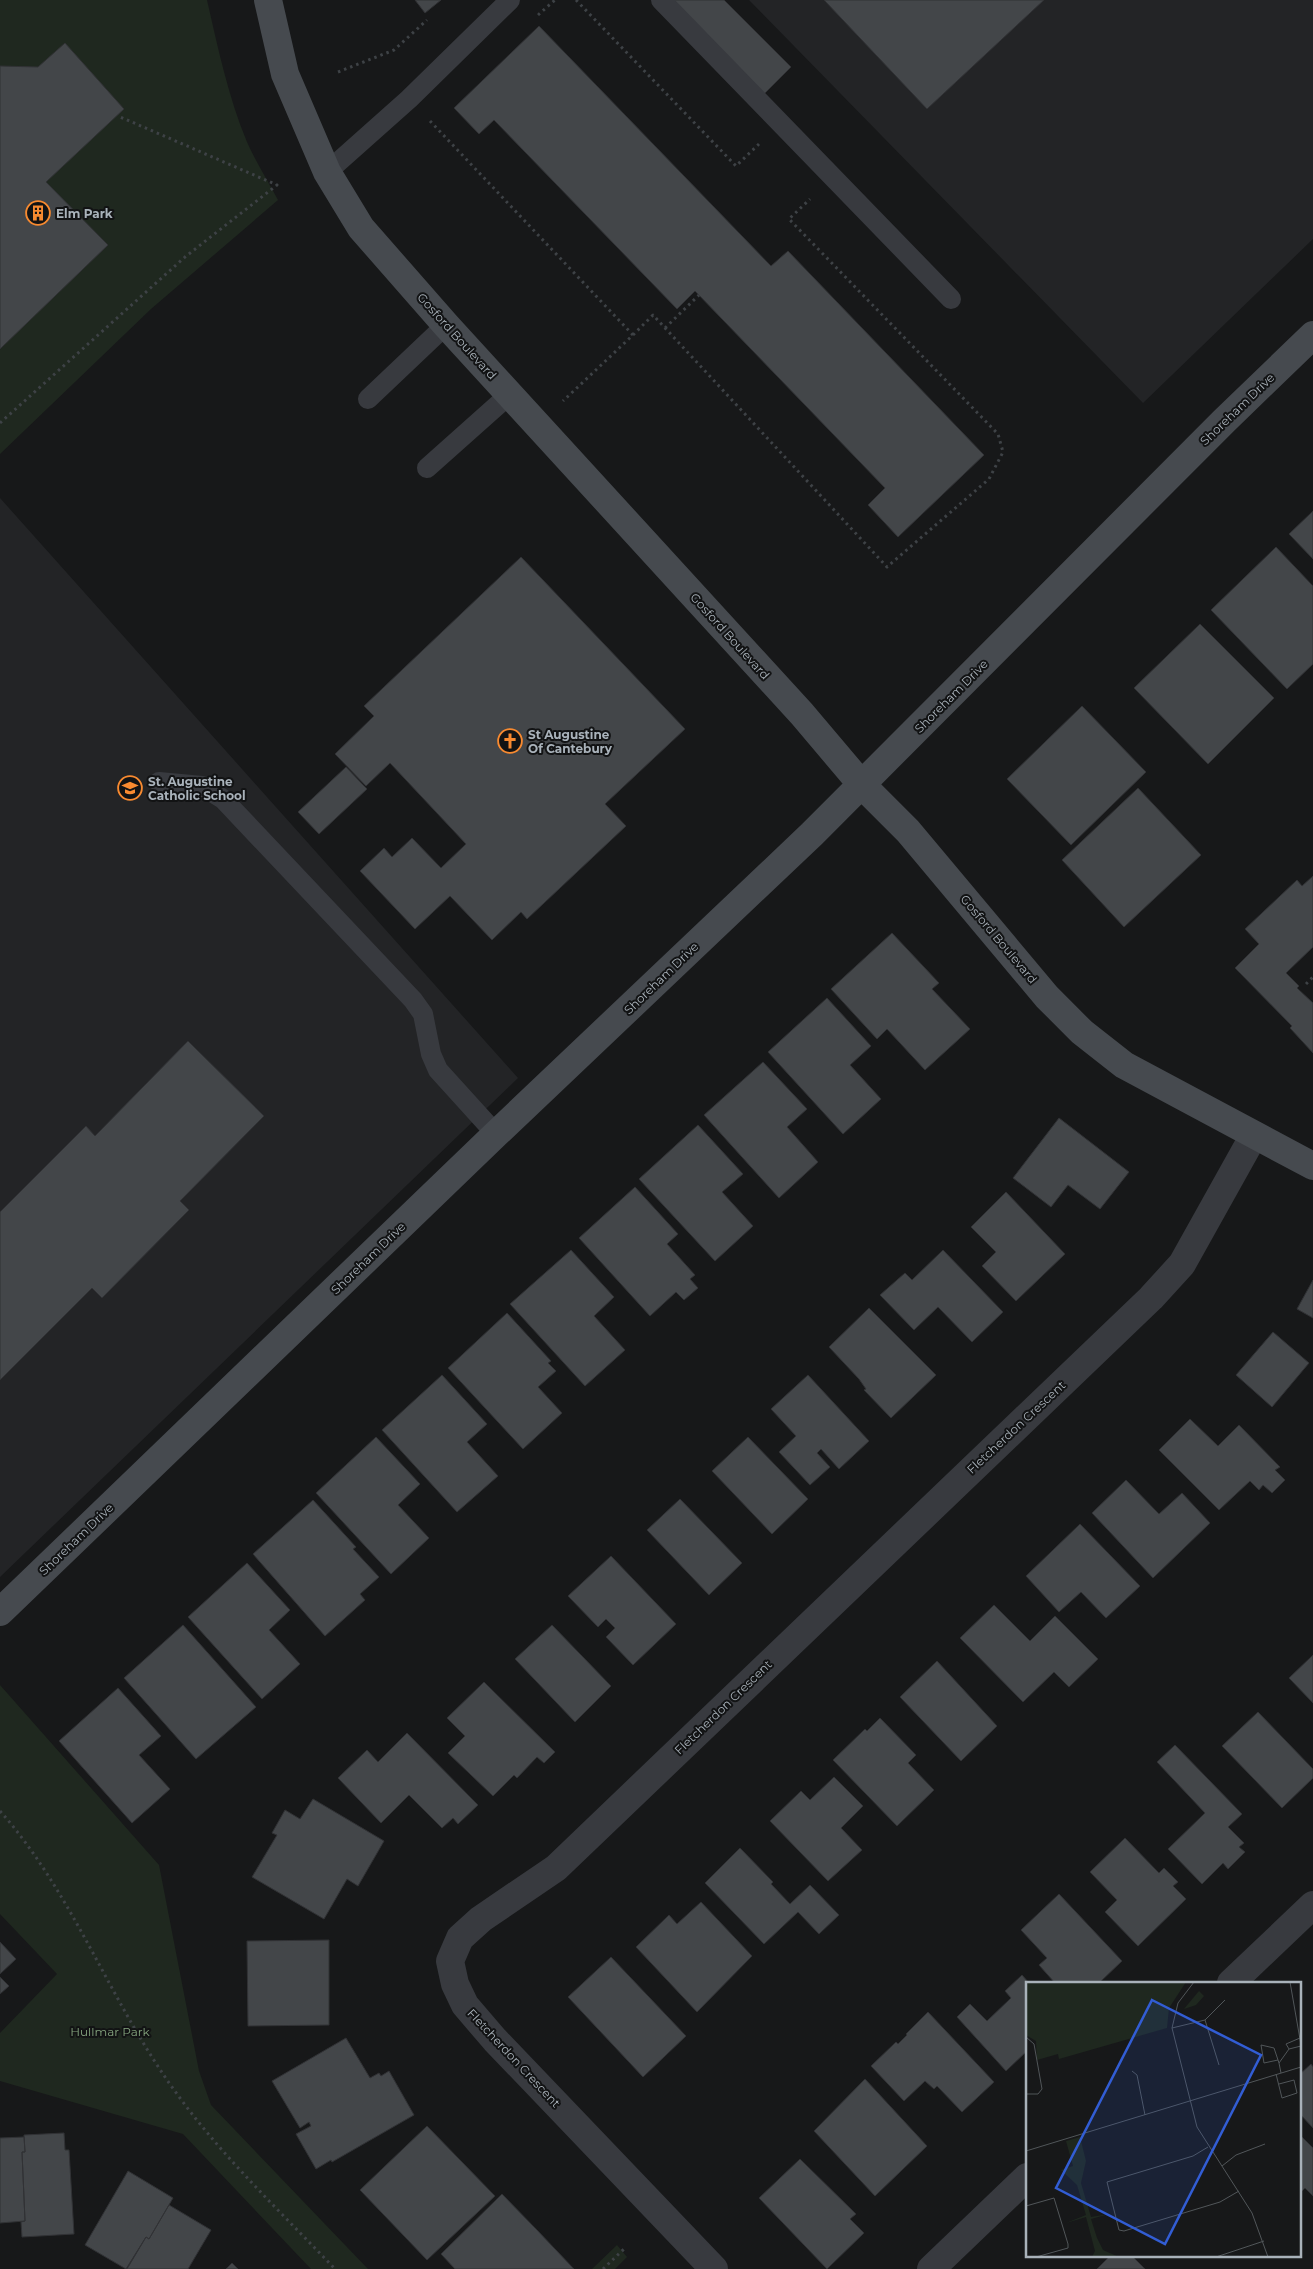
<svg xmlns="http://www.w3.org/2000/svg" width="1313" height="2269" font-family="Montserrat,sans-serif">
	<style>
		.built { fill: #232426 }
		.green { fill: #1f281f }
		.building { fill: #434649; stroke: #313235 }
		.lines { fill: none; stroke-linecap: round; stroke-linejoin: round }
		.path { stroke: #3e4246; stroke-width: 3; stroke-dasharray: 2.5 4; stroke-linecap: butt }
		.lane { stroke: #383a3f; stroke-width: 20 }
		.street { stroke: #383a3f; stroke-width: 28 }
		.secondary { stroke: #464a4f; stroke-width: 28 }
		.labels { text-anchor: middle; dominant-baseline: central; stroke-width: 4; stroke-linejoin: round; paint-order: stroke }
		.poi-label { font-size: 12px; font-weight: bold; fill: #a9b2ba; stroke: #121314; text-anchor: start }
		.street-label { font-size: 12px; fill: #a9b2ba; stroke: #121314 }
		.park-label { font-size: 12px; fill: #85a57f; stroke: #121314 }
		.inset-road { fill: none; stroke: #515659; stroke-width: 1 }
		.view { fill: #325dd4; fill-opacity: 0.15; stroke: #325dd4; stroke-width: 2.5 }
		.inset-edge { fill: none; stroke: #a9b2ba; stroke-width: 2.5 }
	</style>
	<rect width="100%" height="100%" fill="#171819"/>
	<path class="built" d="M749 0H1313V239L1143 403Z
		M0 498 518 1078 0 1577Z"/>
	<path class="green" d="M0 0H207C218 48 228 96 247 142 256 162 268 181 278 200L151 309 0 454Z
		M0 1685 159 1865 199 2071 211 2105 368 2269H311L183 2134 0 2081V2033L57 1974 0 1914Z
		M617 2245 627 2257 615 2269H592Z"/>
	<path class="building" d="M415 0H441L425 13Z
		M670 0H724L791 67 764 94Z
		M824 0H1044L927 109Z
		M539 26 771 266 788 251 984 455 898 537 868 505 885 488 695 291 677 309 494 120 479 134 454 108Z
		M65 43 124 109 46 182 108 245 0 349V66L38 67Z
		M1313 511V559L1289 534Z
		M1276 547 1313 586V664L1287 689 1211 610Z
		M521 557 685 729 605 804 626 826 527 919 521 912 492 940 450 896 415 929 360 871 384 848 392 857 412 838 441 868 466 844 390 763 366 786 335 754 374 716 364 706Z
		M1200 624 1274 698 1208 764 1134 688Z
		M1082 706 1146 772 1071 845 1007 779Z
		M346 767 367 789 319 834 298 812Z
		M1138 788 1201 855 1124 927 1062 860Z
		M1313 876V947L1286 973 1299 986 1297 988 1313 1003V1053L1290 1028 1292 1026 1235 968 1259 944 1245 929 1297 880 1302 886Z
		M892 933 939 983 932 989 970 1029 925 1070 887 1029 877 1039 831 989Z
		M827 998 871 1046 850 1065 881 1099 843 1134 768 1052Z
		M188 1041 264 1116 180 1201 189 1210 102 1298 92 1288 0 1380V1212L86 1126 95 1136Z
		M763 1062 807 1109 787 1127 818 1162 779 1198 704 1115Z
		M1059 1118 1129 1172 1100 1209 1068 1185 1051 1207 1013 1178Z
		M698 1125 743 1174 722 1192 753 1226 715 1261 639 1179Z
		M635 1187 678 1234 667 1244 695 1275 690 1279 698 1288 684 1300 676 1292 650 1316 579 1238Z
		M1006 1192 1065 1254 1016 1301 982 1266 996 1252 971 1227Z
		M571 1250 614 1297 594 1316 625 1350 585 1386 510 1304Z
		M943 1250 1003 1312 972 1342 938 1307 914 1330 880 1295 905 1273 912 1280Z
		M1313 1280V1318L1297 1309Z
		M869 1308 936 1375 891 1418 864 1390 866 1389 859 1379 829 1347Z
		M507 1313 551 1361 548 1363 556 1371 538 1387 562 1413 523 1449 448 1368Z
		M1273 1332 1309 1363 1272 1407 1236 1375Z
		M442 1375 487 1424 467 1442 498 1476 457 1512 382 1430Z
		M808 1375 869 1441 839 1469 821 1449 817 1453 830 1467 810 1485 779 1452 796 1436 771 1409Z
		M1190 1419 1218 1446 1239 1425 1280 1467 1275 1470 1285 1480 1272 1493 1263 1485 1259 1490 1250 1481 1219 1510 1159 1450Z
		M376 1437 420 1484 398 1505 429 1538 391 1574 316 1493Z
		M748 1437 808 1499 772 1534 712 1471Z
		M1126 1480 1159 1514 1182 1493 1210 1523 1153 1578 1092 1513Z
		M680 1499 742 1563 709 1595 647 1530Z
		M313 1500 356 1547 353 1549 379 1577 360 1594 365 1600 325 1636 253 1554Z
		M1080 1524 1140 1586 1106 1618 1081 1592 1059 1612 1026 1576Z
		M611 1556 676 1624 633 1665 606 1637 615 1628 606 1619 598 1627 568 1596Z
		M247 1563 290 1610 269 1630 300 1664 262 1699 188 1617Z
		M994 1605 1030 1641 1055 1616 1098 1659 1069 1687 1054 1672 1023 1702 960 1638Z
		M183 1625 256 1707 196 1759 124 1678Z
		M552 1625 611 1686 575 1722 515 1659Z
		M1313 1655V1703L1289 1678Z
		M937 1661 997 1726 961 1761 900 1697Z
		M484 1682 555 1752 544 1763 537 1757 517 1778 514 1775 493 1796 448 1753 465 1736 447 1718Z
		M118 1688 161 1736 139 1755 170 1789 132 1823 59 1741Z
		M1258 1712 1313 1769V1778L1282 1808 1222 1746Z
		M880 1718 916 1755 908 1763 934 1790 897 1826 833 1760 865 1729 867 1731Z
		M407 1733 478 1805 458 1824 453 1818 442 1828 409 1795 381 1823 338 1778 367 1750 378 1762Z
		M1175 1745 1242 1814 1228 1827 1244 1843 1239 1847 1245 1852 1228 1869 1223 1863 1202 1884 1168 1849 1205 1813 1157 1762Z
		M834 1777 863 1806 841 1828 862 1850 828 1881 770 1821 801 1791 810 1800Z
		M313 1799 384 1841 358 1886 347 1879 324 1919 252 1877 277 1835 272 1833 285 1810 300 1819Z
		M1125 1838 1159 1873 1164 1868 1178 1882 1173 1886 1186 1899 1138 1946 1105 1912 1117 1900 1090 1872Z
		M740 1848 773 1882 771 1884 790 1904 810 1885 839 1915 819 1934 798 1912 764 1944 705 1883Z
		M1059 1894 1122 1961 1099 1983H1055L1039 1965 1047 1958 1021 1930Z
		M701 1902 752 1956 697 2012 636 1947 669 1915 677 1924Z
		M329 1940V2025L248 2026 247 1941Z
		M0 1942 16 1959 0 1974Z
		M611 1957 686 2036 643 2077 568 1997Z
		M1022 1975 1029 1983H1027V2051L1006 2071 957 2017 970 2004 987 2021 1011 1998 1005 1991Z
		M0 1977 9 1986 0 1994Z
		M928 2012 994 2082 962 2112 937 2086 934 2089 925 2081 904 2101 871 2066 896 2042 898 2044 907 2035 906 2034Z
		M346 2038 370 2078 379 2073 381 2076 389 2071 414 2115 332 2162 331 2160 316 2169 296 2134 311 2126 309 2122 300 2128 272 2081Z
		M1311 2064 1313 2067V2128L1299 2113V2075Z
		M865 2079 927 2146 875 2196 814 2131Z
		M427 2126 495 2196 427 2260 360 2190Z
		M64 2133 65 2150H69L74 2234 22 2237 21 2222 25 2221 22 2152H25L24 2135Z
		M1299 2134 1313 2148V2196L1305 2188 1299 2194Z
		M24 2137 25 2152H22L25 2221 0 2223V2138Z
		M800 2159 856 2214 850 2219 864 2233 827 2269 759 2198Z
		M128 2171 173 2198 149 2239 146 2237 126 2269 85 2245Z
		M502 2194 537 2230 574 2269H455L441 2254Z
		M169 2205 211 2230 188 2269H127L146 2237 149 2239Z
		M1111 2255H1131L1145 2269H1097Z
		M232 2263 238 2269H226Z"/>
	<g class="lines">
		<path class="path" d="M576 0 736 166 759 144
			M538 15 555 0
			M338 72 394 50 427 20
			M430 121 633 335 563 401
			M665 328 699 295
			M633 335 653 315 887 567 989 479 1003 452 998 434 789 219 810 199
			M0 423 185 257 277 185 118 116
			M1306 984 1313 977
			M0 1811C69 1889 105 1988 163 2074 211 2146 275 2206 335 2269
			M603 2269 625 2248"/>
		<path class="lane" d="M661 0 951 299
			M327 172 409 99 510 0
			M368 399 446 325
			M427 468 510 394
			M159 782 202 786 223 799 413 1000 423 1014 431 1054 438 1070 496 1134"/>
		<path class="street" d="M1231 1983 1313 1905
			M714 2269 495 2040 465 2005 455 1984 450 1961 460 1938 481 1919 556 1868 1151 1298 1182 1264 1254 1135
			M931 2269 1027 2177"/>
		<path class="secondary" d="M268 0 285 74 327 172 361 228 446 325 802 714 862 785 908 831 1047 997 1082 1032 1124 1065 1313 1166
			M0 1612 496 1134 812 834 1224 421 1313 335"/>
	</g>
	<defs>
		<g id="building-ring" transform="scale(1.25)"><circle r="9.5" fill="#121314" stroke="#f88a30" stroke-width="1.5"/><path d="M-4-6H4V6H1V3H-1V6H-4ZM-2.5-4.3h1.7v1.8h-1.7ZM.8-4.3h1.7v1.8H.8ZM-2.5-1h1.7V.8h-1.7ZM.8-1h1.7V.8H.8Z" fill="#f88a30"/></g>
		<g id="church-ring" transform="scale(1.25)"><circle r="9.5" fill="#121314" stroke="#f88a30" stroke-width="1.5"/><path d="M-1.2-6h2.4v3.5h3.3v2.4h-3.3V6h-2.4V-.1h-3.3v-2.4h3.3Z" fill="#f88a30"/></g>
		<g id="school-ring" transform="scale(1.25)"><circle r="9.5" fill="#121314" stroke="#f88a30" stroke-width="1.5"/><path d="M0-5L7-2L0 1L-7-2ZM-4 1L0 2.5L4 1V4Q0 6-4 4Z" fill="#f88a30"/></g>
	</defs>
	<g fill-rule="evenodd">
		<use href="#building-ring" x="38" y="213"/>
		<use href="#church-ring" x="510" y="741"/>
		<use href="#school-ring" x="130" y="788"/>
	</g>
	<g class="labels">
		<g class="poi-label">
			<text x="56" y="213">Elm Park</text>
			<text x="528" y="734">St Augustine<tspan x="528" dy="14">Of Cantebury</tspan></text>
			<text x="148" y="781">St. Augustine<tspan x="148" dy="14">Catholic School</tspan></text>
		</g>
		<g class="street-label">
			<text transform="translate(457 336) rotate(48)">Gosford Boulevard</text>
			<text transform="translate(1237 409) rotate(-44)">Shoreham Drive</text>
			<text transform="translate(730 636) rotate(48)">Gosford Boulevard</text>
			<text transform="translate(951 696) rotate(-45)">Shoreham Drive</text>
			<text transform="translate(999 939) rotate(50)">Gosford Boulevard</text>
			<text transform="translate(661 978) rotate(-44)">Shoreham Drive</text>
			<text transform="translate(368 1258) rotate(-44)">Shoreham Drive</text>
			<text transform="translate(1016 1427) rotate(-43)">Fletcherdon Crescent</text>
			<text transform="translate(76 1539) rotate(-44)">Shoreham Drive</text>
			<text transform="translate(723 1707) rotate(-44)">Fletcherdon Crescent</text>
			<text transform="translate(514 2058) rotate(47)">Fletcherdon Crescent</text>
		</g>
		<g class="park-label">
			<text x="110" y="2031">Hullmar Park</text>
		</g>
	</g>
	<g transform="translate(1026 1982)">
		<rect width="275" height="275" fill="#171819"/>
		<path d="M0 0H160L143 26 141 46 33 77 32 72 11 78 10 59 0 53ZM173 9 178 14 170 23 158 27ZM54 155 60 179 55 201 65 235 83 232 65 237 71 256 77 268 93 275H66L69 269 60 235 40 241 60 233 51 203 35 188 47 184 40 159Z" fill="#1f281f"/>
		<path class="inset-road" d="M168 0 152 21 146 46 171 145 226 231 242 275M264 0 275 63M179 38 199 18M146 46 179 38 193 83M0 55 8 62 16 107 12 112H0M274 56 260 62 263 67 275 64M252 78 238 81 235 63 248 66 253 81M106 89 111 93 119 133M255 91 253 81 263 67M250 92 256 116 271 111 268 98 253 102M182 165 167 174 81 200 93 248 98 249 194 220 213 209M0 169 275 85M196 184 210 173 239 162M0 224 28 216 42 262V266L10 275M190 275 238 259"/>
		<path class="view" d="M126 18 235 73 139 262 30 206Z"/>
		<rect width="275" height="275" class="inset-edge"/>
	</g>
</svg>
